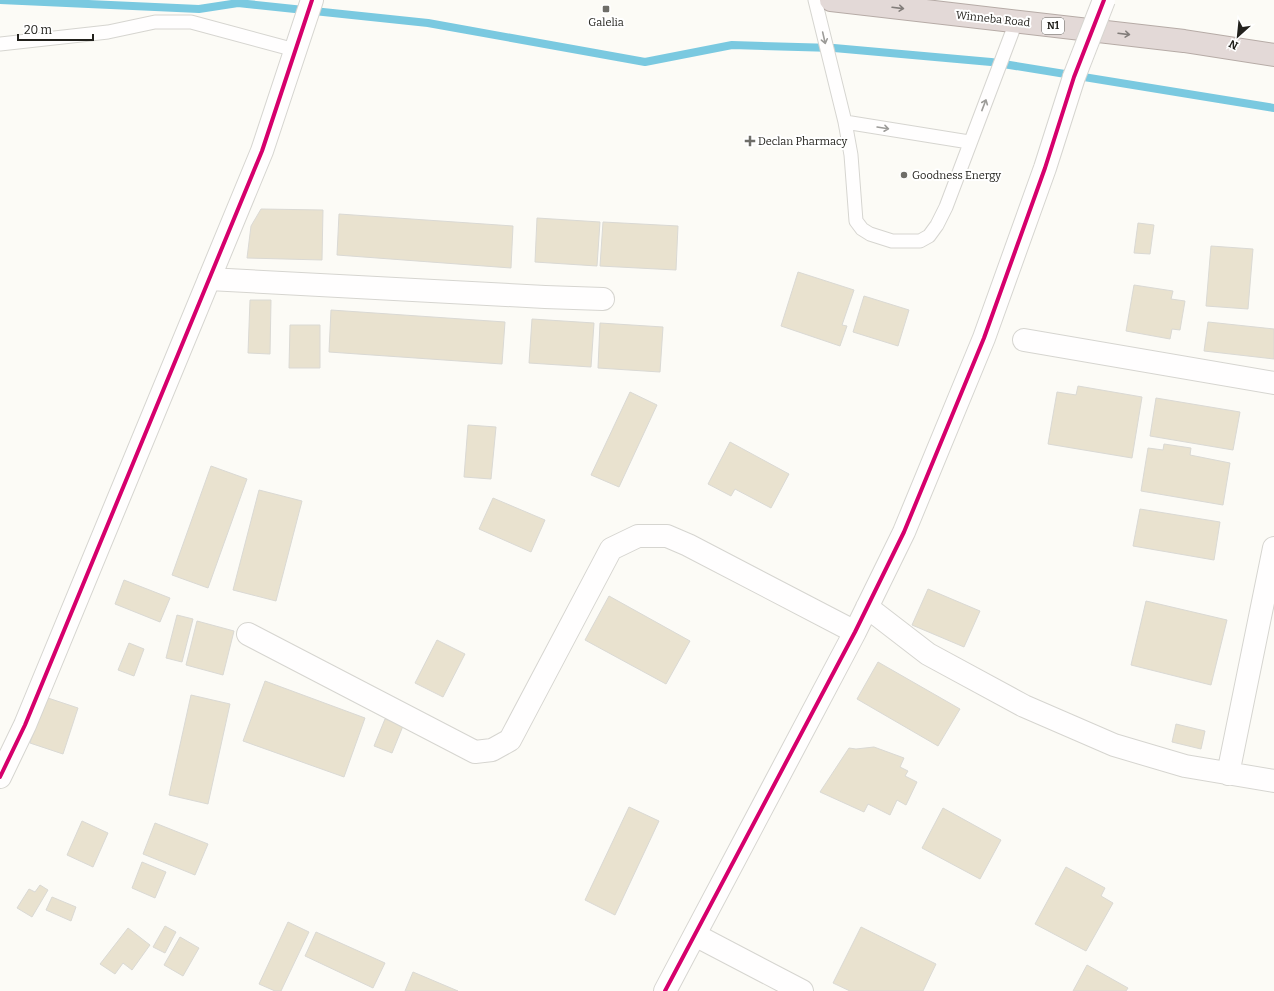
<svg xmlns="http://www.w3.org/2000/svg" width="1274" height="991" font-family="Bitter,serif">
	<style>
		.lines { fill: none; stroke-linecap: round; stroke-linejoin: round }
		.stream { stroke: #7ac9e0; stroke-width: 8 }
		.building { fill: #e9e2cf; stroke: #dad9d4 }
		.lane-casing { stroke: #d6d5d0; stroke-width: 15 }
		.street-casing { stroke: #d6d5d0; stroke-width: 24 }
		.highway-casing { stroke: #b6aba6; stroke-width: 24 }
		.lane { stroke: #fffefe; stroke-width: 13 }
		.street { stroke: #fffefe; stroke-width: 22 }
		.highway { stroke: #e3d9d7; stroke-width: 22 }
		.street-bridge-casing { stroke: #d6d5d0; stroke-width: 24; stroke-linecap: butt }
		.street-bridge { stroke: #fffefe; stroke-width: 22 }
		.cycleway-casing { stroke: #fff; stroke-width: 6 }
		.cycleway { stroke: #d6006c; stroke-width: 4 }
		.oneway { stroke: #827d7a }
		.oneway2 { stroke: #9c9b98 }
		.poi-dot { fill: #6e6d68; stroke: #fff; stroke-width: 1.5 }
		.labels { text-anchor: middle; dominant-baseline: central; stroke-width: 4; stroke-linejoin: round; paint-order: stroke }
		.shield { fill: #fff; stroke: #646460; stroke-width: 1 }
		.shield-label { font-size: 10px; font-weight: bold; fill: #22211c }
		.street-label { font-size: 11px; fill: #22211c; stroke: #fff }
		.poi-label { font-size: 11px; fill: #22211c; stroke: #fff; text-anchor: start }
	</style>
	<rect width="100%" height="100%" fill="#fcfbf6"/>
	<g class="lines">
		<path class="stream" d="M0 0 199 9 238 3 428 23 645 62 732 45 834 48 991 62 1274 108"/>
	</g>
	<path class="building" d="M261 209 323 210 322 260 247 258 251 226Z
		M339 214 513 226 511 268 337 255Z
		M537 218 600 222 597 266 535 262Z
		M603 222 678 226 676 270 600 266Z
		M1138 223 1154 225 1150 254 1134 253Z
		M1211 246 1253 249 1248 309 1206 306Z
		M798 272 854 290 842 325 847 326 840 346 781 326Z
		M1134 285 1173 291 1171 299 1185 301 1180 330 1172 329 1170 339 1126 331Z
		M864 296 909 310 898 346 853 332Z
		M250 300H271L270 354 248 353Z
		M331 310 505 322 502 364 329 352Z
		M532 319 594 323 591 367 529 363Z
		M1208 322 1274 329V359L1204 351Z
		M600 323 663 327 660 372 598 368Z
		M290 325H320V368H289Z
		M1078 386 1142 397 1132 458 1048 444 1057 392 1076 395Z
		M630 392 657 405 619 487 591 475Z
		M1156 398 1240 412 1233 450 1150 436Z
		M468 425 496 427 491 479 464 477Z
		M730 442 789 474 771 508 735 489 731 496 708 484Z
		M1164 444 1191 448 1190 455 1230 463 1223 505 1141 491 1148 448 1163 450Z
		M211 466 247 479 208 588 172 575Z
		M259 490 302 501 276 601 233 590Z
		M493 498 545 520 531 552 479 529Z
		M1140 509 1220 522 1214 560 1133 546Z
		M124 580 170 598 160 622 115 604Z
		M928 589 980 611 964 647 912 625Z
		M609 596 690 641 666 684 585 640Z
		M1146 601 1227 620 1211 685 1131 665Z
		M177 615 193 619 182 662 166 658Z
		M197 621 234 631 223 675 186 665Z
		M437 640 465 654 443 697 415 683Z
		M129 643 144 649 134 676 118 670Z
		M878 662 960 709 938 746 857 699Z
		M265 681 365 718 344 777 243 741Z
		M191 695 230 704 208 804 169 795Z
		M45 697 78 708 63 754 30 743Z
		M385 719 403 726 392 753 374 746Z
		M1176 724 1205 731 1201 749 1172 742Z
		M874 747 904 758 900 767 908 771 905 776 917 782 906 805 897 800 890 815 868 804 864 812 820 792 849 748 856 749Z
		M629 807 659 821 615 915 585 900Z
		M943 808 1001 840 980 879 922 848Z
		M82 821 108 833 93 867 67 855Z
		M155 823 208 844 195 875 143 854Z
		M142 862 166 872 155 898 132 888Z
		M1066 867 1105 888 1101 896 1113 903 1086 951 1035 924Z
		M40 885 48 890 32 917 17 908 29 889 35 892Z
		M52 897 76 907 71 921 46 910Z
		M288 922 309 932 281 991H275L259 984Z
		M165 926 176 932 165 953 153 947Z
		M861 927 936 964 923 991H850L833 983Z
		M128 928 150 945 132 970 123 963 115 974 100 964Z
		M316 932 385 963 373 988 305 956Z
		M180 937 199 948 183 976 164 965Z
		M1087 965 1128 988 1126 991H1073Z
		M413 972 458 991H405Z"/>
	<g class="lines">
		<g class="lane-casing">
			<path id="lane" d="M815 0 845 122 851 155 856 221 862 229 870 234 892 241H920L929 236 937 225 946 207 1016 22
				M0 44 108 32 155 22H191L295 50
				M845 122 969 142"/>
		</g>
		<g class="street-casing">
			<path id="street" d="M209 279 545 297 603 299
				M1024 340 1274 383
				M867 607 928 654 1024 706 1114 745 1185 766 1274 781
				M248 634 475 752 492 750 510 740 611 549 638 536H667L688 545 855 632
				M1228 774 1274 548
				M0 777 25 725 262 151 312 0
				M695 935 802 991
				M665 991 855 632 904 532 984 338 1045 168 1074 77"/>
		</g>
		<g class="highway-casing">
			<path id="highway" d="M831 0 1184 41 1274 55"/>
		</g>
		<use href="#lane" class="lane"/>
		<use href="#street" class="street"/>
		<use href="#highway" class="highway"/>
		<g class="street-bridge-casing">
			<path id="street-bridge" d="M1074 77 1104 0"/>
		</g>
		<use href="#street-bridge" class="street-bridge"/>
		<g class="cycleway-casing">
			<path id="cycleway" d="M0 777 25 725 262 151 312 0
				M665 991 855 632 904 532 984 338 1045 168 1074 77 1104 0"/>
		</g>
		<use href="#cycleway" class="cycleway"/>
	</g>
	<defs><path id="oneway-shaft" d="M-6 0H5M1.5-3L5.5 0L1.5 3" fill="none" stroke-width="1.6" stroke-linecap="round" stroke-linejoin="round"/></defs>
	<g class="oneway">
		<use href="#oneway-shaft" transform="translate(898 8) rotate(7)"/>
		<use href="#oneway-shaft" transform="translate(1124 34) rotate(7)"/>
	</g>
	<g class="oneway2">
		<use href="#oneway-shaft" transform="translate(824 38) rotate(77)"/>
		<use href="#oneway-shaft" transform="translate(984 105) rotate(-69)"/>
		<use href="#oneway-shaft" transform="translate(883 128) rotate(9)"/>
	</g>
	<g class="poi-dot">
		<rect x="602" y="5" width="8" height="8" rx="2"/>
		<path d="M748 135h4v4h4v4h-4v4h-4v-4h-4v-4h4z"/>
		<circle cx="904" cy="175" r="4"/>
	</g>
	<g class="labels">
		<rect class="shield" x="1042" y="18" width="22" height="16" rx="3"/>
		<g class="shield-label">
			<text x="1053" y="26">N1</text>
		</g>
		<g class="street-label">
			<text transform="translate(993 19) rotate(6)">Winneba Road</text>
		</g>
		<g class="poi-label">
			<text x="606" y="22" text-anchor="middle">Galelia</text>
			<text x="758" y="141">Declan Pharmacy</text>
			<text x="912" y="175">Goodness Energy</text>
		</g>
	</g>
	<g transform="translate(1238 36) rotate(207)" stroke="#ffffff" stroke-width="3" paint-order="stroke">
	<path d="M0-3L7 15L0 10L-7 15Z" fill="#22211c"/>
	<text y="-6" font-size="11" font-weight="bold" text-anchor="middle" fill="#22211c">N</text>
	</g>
	<path d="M18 34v6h75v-6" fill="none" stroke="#22211c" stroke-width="2"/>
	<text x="24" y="34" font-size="12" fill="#22211c" stroke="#ffffff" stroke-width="3" paint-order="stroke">20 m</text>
</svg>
